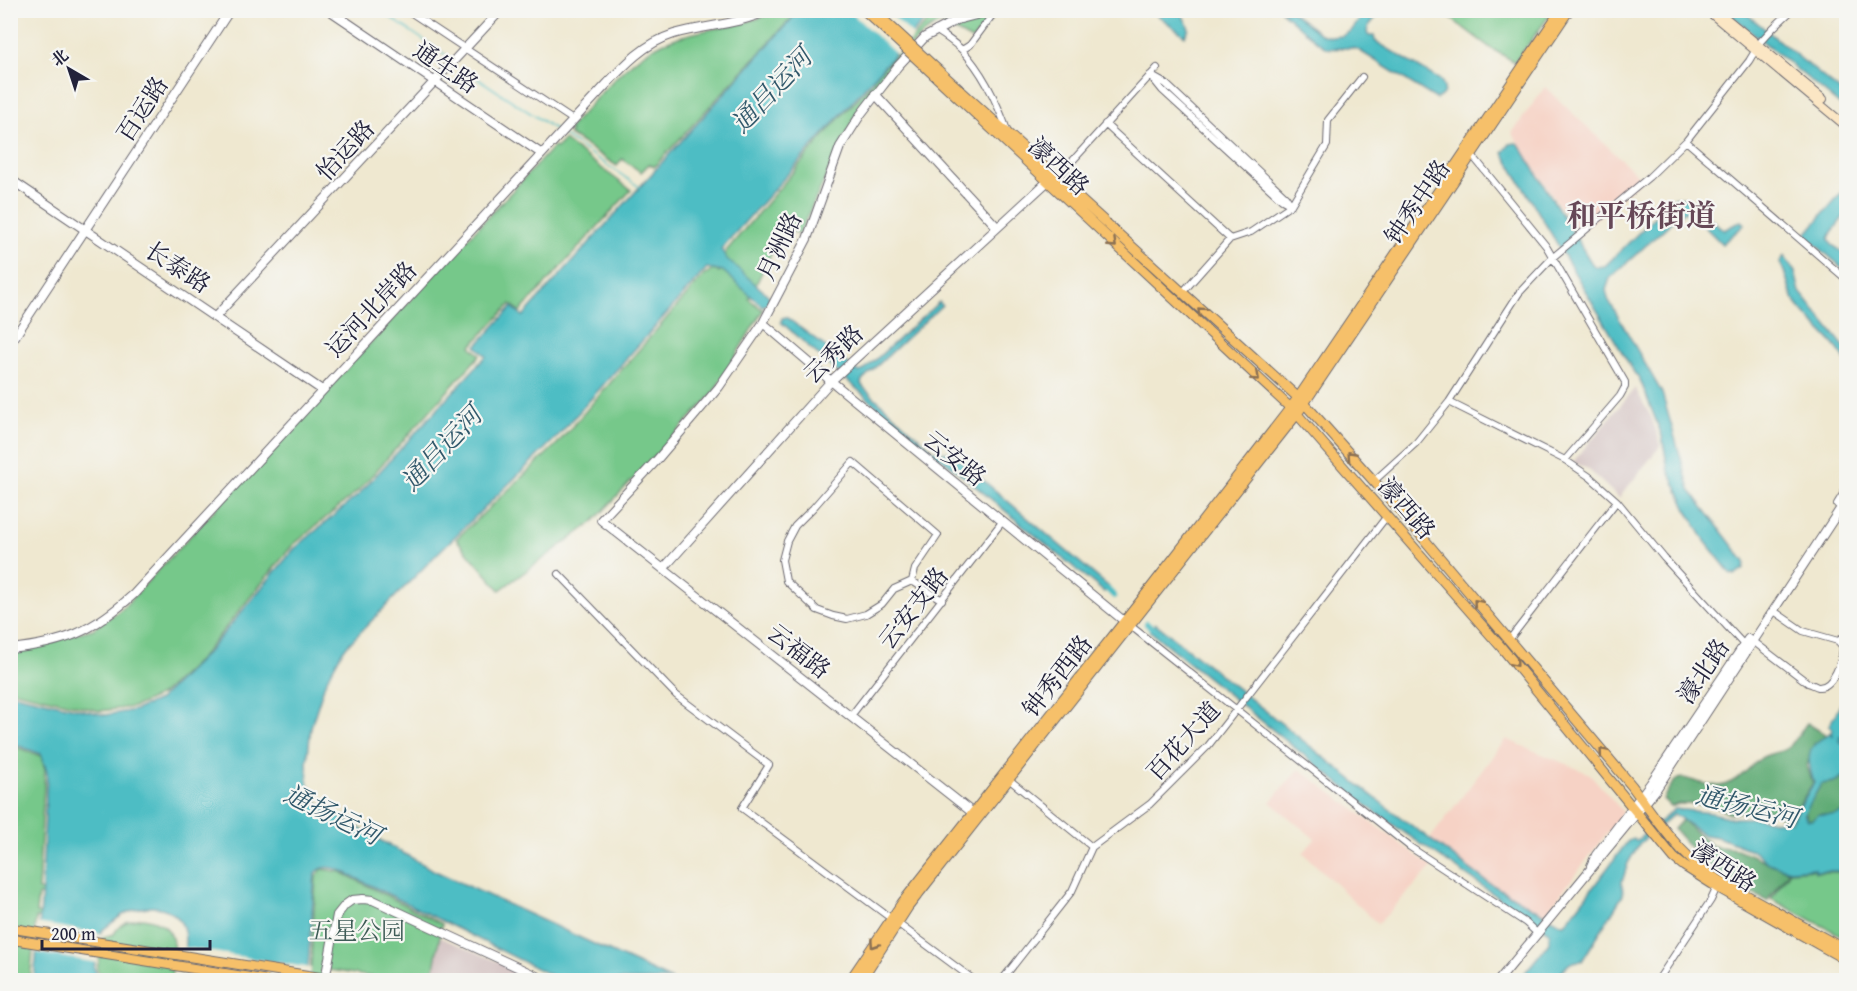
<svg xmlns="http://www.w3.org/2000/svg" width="1857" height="991" font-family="'Gentium Book Plus','Noto Serif SC',serif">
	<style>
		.built { fill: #f6d2c5 }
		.industrial { fill: #d1bfbf }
		.green { fill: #76c88a; stroke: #4c7562; stroke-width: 1.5 }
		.forest { fill: #60ac76; stroke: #416758; stroke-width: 1.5 }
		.water { fill: #4ebdc4; stroke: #387080; stroke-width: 1.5 }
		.pier { fill: #efe8d0 }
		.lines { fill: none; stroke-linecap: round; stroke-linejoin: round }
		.stream { stroke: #4ebdc4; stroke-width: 1.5 }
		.canal { stroke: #4ebdc4; stroke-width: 6 }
		.ferry { stroke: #31586b; stroke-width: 1.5; stroke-dasharray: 8 6; stroke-linecap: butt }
		.minor-casing { stroke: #6a676f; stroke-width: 8 }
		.tertiary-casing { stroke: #6a676f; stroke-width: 10 }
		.secondary-casing { stroke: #6a676f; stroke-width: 10 }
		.primary-casing { stroke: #6a676f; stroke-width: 11 }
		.minor { stroke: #fff; stroke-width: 6 }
		.tertiary { stroke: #fff; stroke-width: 8 }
		.secondary { stroke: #fbe6c4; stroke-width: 8 }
		.primary { stroke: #f6c06b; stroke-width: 9 }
		.primary-bridge-casing { stroke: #6a676f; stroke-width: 11; stroke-linecap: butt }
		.primary-bridge { stroke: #f6c06b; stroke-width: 9 }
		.oneway { stroke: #8c7153 }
		.labels { text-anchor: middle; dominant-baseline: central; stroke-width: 4.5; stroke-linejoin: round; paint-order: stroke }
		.street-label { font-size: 24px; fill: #22223b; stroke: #f6f6f2 }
		.park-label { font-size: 24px; fill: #3f5c57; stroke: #f6f6f2 }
		.water-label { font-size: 26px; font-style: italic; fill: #31586b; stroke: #f6f6f2 }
		.district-label { font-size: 30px; font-weight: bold; fill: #664857; stroke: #f6f6f2 }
	</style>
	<rect width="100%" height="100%" fill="#f6f6f2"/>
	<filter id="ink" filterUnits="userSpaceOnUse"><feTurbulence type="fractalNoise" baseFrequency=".0167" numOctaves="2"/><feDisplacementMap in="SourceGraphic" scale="12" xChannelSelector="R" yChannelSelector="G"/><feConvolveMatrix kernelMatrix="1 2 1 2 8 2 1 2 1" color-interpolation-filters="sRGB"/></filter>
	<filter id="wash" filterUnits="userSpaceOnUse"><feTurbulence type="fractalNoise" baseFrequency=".008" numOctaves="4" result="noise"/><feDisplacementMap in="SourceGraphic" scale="24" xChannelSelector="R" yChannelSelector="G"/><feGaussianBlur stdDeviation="1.35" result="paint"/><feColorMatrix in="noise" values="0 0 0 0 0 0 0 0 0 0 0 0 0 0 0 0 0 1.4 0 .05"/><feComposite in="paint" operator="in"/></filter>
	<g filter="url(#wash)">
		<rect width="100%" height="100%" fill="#efe8d0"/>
		<path class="built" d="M1545 87 1642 179 1578 235 1512 133Z
			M1506 739 1590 774 1623 812 1543 917 1426 844Z
			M1299 769 1432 867 1378 924 1303 853 1315 839 1270 802Z"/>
		<path class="industrial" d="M1635 388 1651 417 1661 445 1619 498 1588 469 1573 462Z
			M439 937 525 973 522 980 433 979Z"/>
		<path class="green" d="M778 11H798L654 167 649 164 641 172 622 159 617 166 568 134 571 131 568 129C599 97 631 51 676 38 710 27 745 26 778 11Z
			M952 11H999L972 40 940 23C908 40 900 64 877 88 872 93 867 96 862 101L799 234 784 227 749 299 763 310 712 395 592 523 500 590 456 539 556 445 705 274 712 270 719 272 727 261 725 257 726 251 833 125 874 81 873 79 933 16 940 23Z
			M1441 11H1553L1515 62 1492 49Z
			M564 140 631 190 520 312 511 304 471 346 480 355 359 490 292 546 201 658 161 695 134 707 100 711 11 690 10 651 93 629 123 608 554 146 556 148Z
			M10 745 41 756 45 769 38 890 43 891 47 896 38 895 36 913 45 914 41 918H36L30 980H11Z
			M322 869 341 872 442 924 432 980H392L323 969 321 980H310L316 876Z
			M1814 869 1815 872H1838L1846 875V938L1771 899 1790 871Z
			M143 918C182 924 174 951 171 980H106L97 970 102 937 114 934C121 922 129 920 143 918Z"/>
		<path class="forest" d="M1807 723 1828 736 1814 744 1807 766 1813 783 1791 818 1781 819 1779 812 1750 810 1730 814 1712 805 1678 804 1671 807 1663 799C1680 766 1682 781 1711 785 1715 785 1720 787 1724 785 1740 780 1749 767 1761 758 1769 753 1780 753 1787 748 1793 745 1802 729 1807 723Z
			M1846 775V809C1837 816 1830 816 1819 814L1816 819 1808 820 1805 811 1821 784 1834 782Z
			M1682 820 1712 846 1737 849 1789 871 1767 901 1725 879 1697 855 1674 829Z"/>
		<path class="water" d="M799 11H933L721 249 727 259 769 296V304L762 306 723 271 707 268 557 437 438 553 343 650 325 683 311 727 307 763 308 782 312 797 325 809 433 870 672 980H560L342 871C332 867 323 865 315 873L307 980H179C181 969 185 955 185 943 186 908 156 901 128 912 119 916 110 925 101 931L94 968 99 980H34L41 906 47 772 41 754 11 743 10 693 105 715 135 710 159 700 208 652 294 549 358 495 486 356 476 346 512 307 523 316Z
			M1152 11H1182C1182 18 1187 21 1189 29L1185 36Z
			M1281 11H1291L1320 34 1331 37 1342 36 1351 31 1366 11H1381L1368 27 1367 33 1369 36H1374L1375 41 1440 80C1447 88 1445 95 1436 99L1357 49C1347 46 1337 50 1327 48 1318 45 1290 18 1281 11Z
			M1726 11H1743L1846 96V110Z
			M1516 143 1519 144 1592 264 1596 267 1605 266 1675 197H1684L1724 230 1741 221 1744 224 1742 227 1722 244 1696 218 1684 211 1610 278 1606 290 1608 299 1662 393 1690 490 1745 562 1744 569 1736 575 1731 574 1705 541 1689 514 1668 469 1662 436 1639 377 1635 374 1503 153 1510 144Z
			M1846 187V214L1832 232 1829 239 1832 245 1846 254V271L1808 238 1806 234Z
			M1784 256 1795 272 1800 292 1846 349V362C1835 340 1811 324 1796 303 1788 291 1788 276 1780 263Z
			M939 302 942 305 862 380 861 384 865 389 934 451 951 453 1109 587 1104 592 941 458 933 456 781 322 782 318 786 317 859 372 863 371Z
			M1155 623 1384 805 1489 883 1562 924H1565L1571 916 1628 841 1633 839 1636 841 1675 809 1712 813 1732 818H1759L1780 822 1791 821 1814 783C1810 770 1804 752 1817 742 1823 737 1828 735 1833 730L1829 726 1846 694V775L1834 782 1821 784 1804 814 1808 820H1812L1819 814C1830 816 1837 816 1846 809V874L1838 871H1815V868L1790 870 1776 866 1767 862 1754 851 1718 837 1704 835 1674 814 1639 844 1628 863 1622 882 1623 895 1582 961C1568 960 1564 969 1556 980H1519L1549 943 1550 933 1376 813 1150 631Z"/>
		<path class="pier" d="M849 11H887L914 36 897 55Z
			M36 923 103 934 98 963 34 952Z
			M182 947 311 968 310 980H208L177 975Z"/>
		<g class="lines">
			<path class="stream" d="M379 10 446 55
				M462 68 559 132
				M563 135 641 188"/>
			<path class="canal" d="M1107 589 1114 596
				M1147 624 1152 628"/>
			<path class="ferry" d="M1846 740 1830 733 1846 746"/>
		</g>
	</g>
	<g filter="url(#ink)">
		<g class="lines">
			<g class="minor-casing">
				<path id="minor" d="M407 10 573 120
					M936 30C944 36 955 43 962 50 984 73 998 104 1008 133
					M962 50 970 45 996 10
					M1150 75 1166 84 1286 197 1291 205 1282 200 1162 90Z
					M1105 124 1230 239
					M1686 141 1846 279
					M1472 155 1546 246 1625 382V387L1620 396 1565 460
					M1056 179 1157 68
					M1182 293 1230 239 1251 232 1291 205 1327 145 1328 120 1362 77
					M1449 402 1565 460 1590 477 1617 501 1664 558 1745 646
					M1374 481 1416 443 1449 402 1519 293 1552 258 1649 177 1686 141 1749 61 1761 41 1773 28 1792 10
					M559 574 676 695 769 765 742 808 974 980
					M912 581 915 569 938 535 853 462 813 508 795 526 787 541 782 560 786 581 817 610 833 616 847 619 866 614 882 604 894 589 912 581 942 600
					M1774 611 1803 631 1838 641 1846 636
					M1127 623 1410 847 1526 923 1538 934
					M1509 640 1617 501
					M1753 641 1808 683C1812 684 1815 686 1818 687 1834 688 1842 660 1843 647L1838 641
					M850 717 1002 522
					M1006 777 1092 847
					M1002 980 1072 891 1092 847 1150 804 1208 746 1387 516
					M1658 980 1711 900 1717 887"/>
			</g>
			<g class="tertiary-casing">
				<path id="tertiary" d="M329 10 542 154
					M875 94 997 227
					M10 179 322 390
					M216 316 501 10
					M763 323 831 381 1124 621
					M10 344 230 10
					M1838 504 1846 491
					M663 569 831 381 1047 182
					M10 649C66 643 93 631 134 594L604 87C624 65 645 43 674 34 705 25 739 25 769 10
					M973 813 601 520 656 461 719 387 763 323 807 239 840 147 861 114 898 66 925 37 957 20 995 10
					M1591 866 1596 855 1650 784 1748 639
					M325 980 337 915 345 905 352 900 363 899 373 900 401 913 545 980
					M1499 980 1655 791 1846 500"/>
			</g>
			<g class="secondary-casing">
				<path id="secondary" d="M1707 10 1846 126
					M1722 15 1823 99"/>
			</g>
			<g class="primary-casing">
				<path id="primary" d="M938 70 1304 403 1397 507 1632 786C1656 819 1677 851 1710 875L1846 950
					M934 75 1297 414 1502 648 1674 858 1684 866 1717 887 1846 960
					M10 939 265 980
					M850 980 902 903 1139 603 1298 398 1561 10
					M861 980 908 907 1297 414 1569 10"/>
			</g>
			<use href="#minor" class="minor"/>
			<use href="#tertiary" class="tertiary"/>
			<use href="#secondary" class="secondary"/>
			<use href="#primary" class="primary"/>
			<g class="primary-bridge-casing">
				<path id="primary-bridge" d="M864 10 934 75
					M873 10 938 70
					M10 928 336 980"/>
			</g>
			<use href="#primary-bridge" class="primary-bridge"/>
		</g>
		<defs><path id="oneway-chevron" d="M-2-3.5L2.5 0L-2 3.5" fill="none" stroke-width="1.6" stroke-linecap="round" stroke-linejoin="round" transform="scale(1.5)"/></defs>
		<g class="oneway">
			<use href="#oneway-chevron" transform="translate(1113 244) rotate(43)"/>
			<use href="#oneway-chevron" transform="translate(1201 311) rotate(-138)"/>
			<use href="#oneway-chevron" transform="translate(1256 377) rotate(42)"/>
			<use href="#oneway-chevron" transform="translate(1351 455) rotate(-132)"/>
			<use href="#oneway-chevron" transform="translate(1477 603) rotate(-130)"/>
			<use href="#oneway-chevron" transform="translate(1515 663) rotate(50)"/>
			<use href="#oneway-chevron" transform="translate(1603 752) rotate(-130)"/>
			<use href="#oneway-chevron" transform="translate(874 944) rotate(124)"/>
		</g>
	</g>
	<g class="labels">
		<g class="street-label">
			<text transform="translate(446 67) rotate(34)">通生路</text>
			<text transform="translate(142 109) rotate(-57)">百运路</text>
			<text transform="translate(345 150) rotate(-47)">怡运路</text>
			<text transform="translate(1059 166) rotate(43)">濠西路</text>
			<text transform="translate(1417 202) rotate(-56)">钟秀中路</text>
			<text transform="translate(779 246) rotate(-65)">月洲路</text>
			<text transform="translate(178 267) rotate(33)">长泰路</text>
			<text transform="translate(371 309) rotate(-47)">运河北岸路</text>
			<text transform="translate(833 354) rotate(-44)">云秀路</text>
			<text transform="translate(955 458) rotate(39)">云安路</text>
			<text transform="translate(1407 508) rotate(49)">濠西路</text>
			<text transform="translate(913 608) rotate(-52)">云安支路</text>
			<text transform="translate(799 651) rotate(38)">云福路</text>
			<text transform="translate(1703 671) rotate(-56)">濠北路</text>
			<text transform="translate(1057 676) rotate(-52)">钟秀西路</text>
			<text transform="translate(1183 741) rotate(-48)">百花大道</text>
			<text transform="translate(1724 866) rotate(33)">濠西路</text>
		</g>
		<g class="park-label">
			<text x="357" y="930">五星公园</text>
		</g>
		<g class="water-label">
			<text transform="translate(771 90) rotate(-47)">通吕运河</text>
			<text transform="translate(441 448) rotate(-47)">通吕运河</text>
			<text transform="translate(1747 806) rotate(14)">通扬运河</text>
			<text transform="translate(333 814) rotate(26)">通扬运河</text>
		</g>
		<g class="district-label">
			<text x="1641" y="215">和平桥街道</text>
		</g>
	</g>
	<rect width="1857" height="991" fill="none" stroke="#f6f6f2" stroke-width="36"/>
	<g transform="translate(69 69) rotate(321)" stroke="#f6f6f2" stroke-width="4.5" paint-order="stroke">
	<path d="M0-4.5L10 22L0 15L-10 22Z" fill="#22223b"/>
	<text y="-9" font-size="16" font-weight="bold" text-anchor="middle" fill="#22223b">北</text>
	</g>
	<path d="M42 940v9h168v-9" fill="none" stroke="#22223b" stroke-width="3"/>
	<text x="51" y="940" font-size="18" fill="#22223b" stroke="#f6f6f2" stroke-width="4.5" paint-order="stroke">200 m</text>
</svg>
